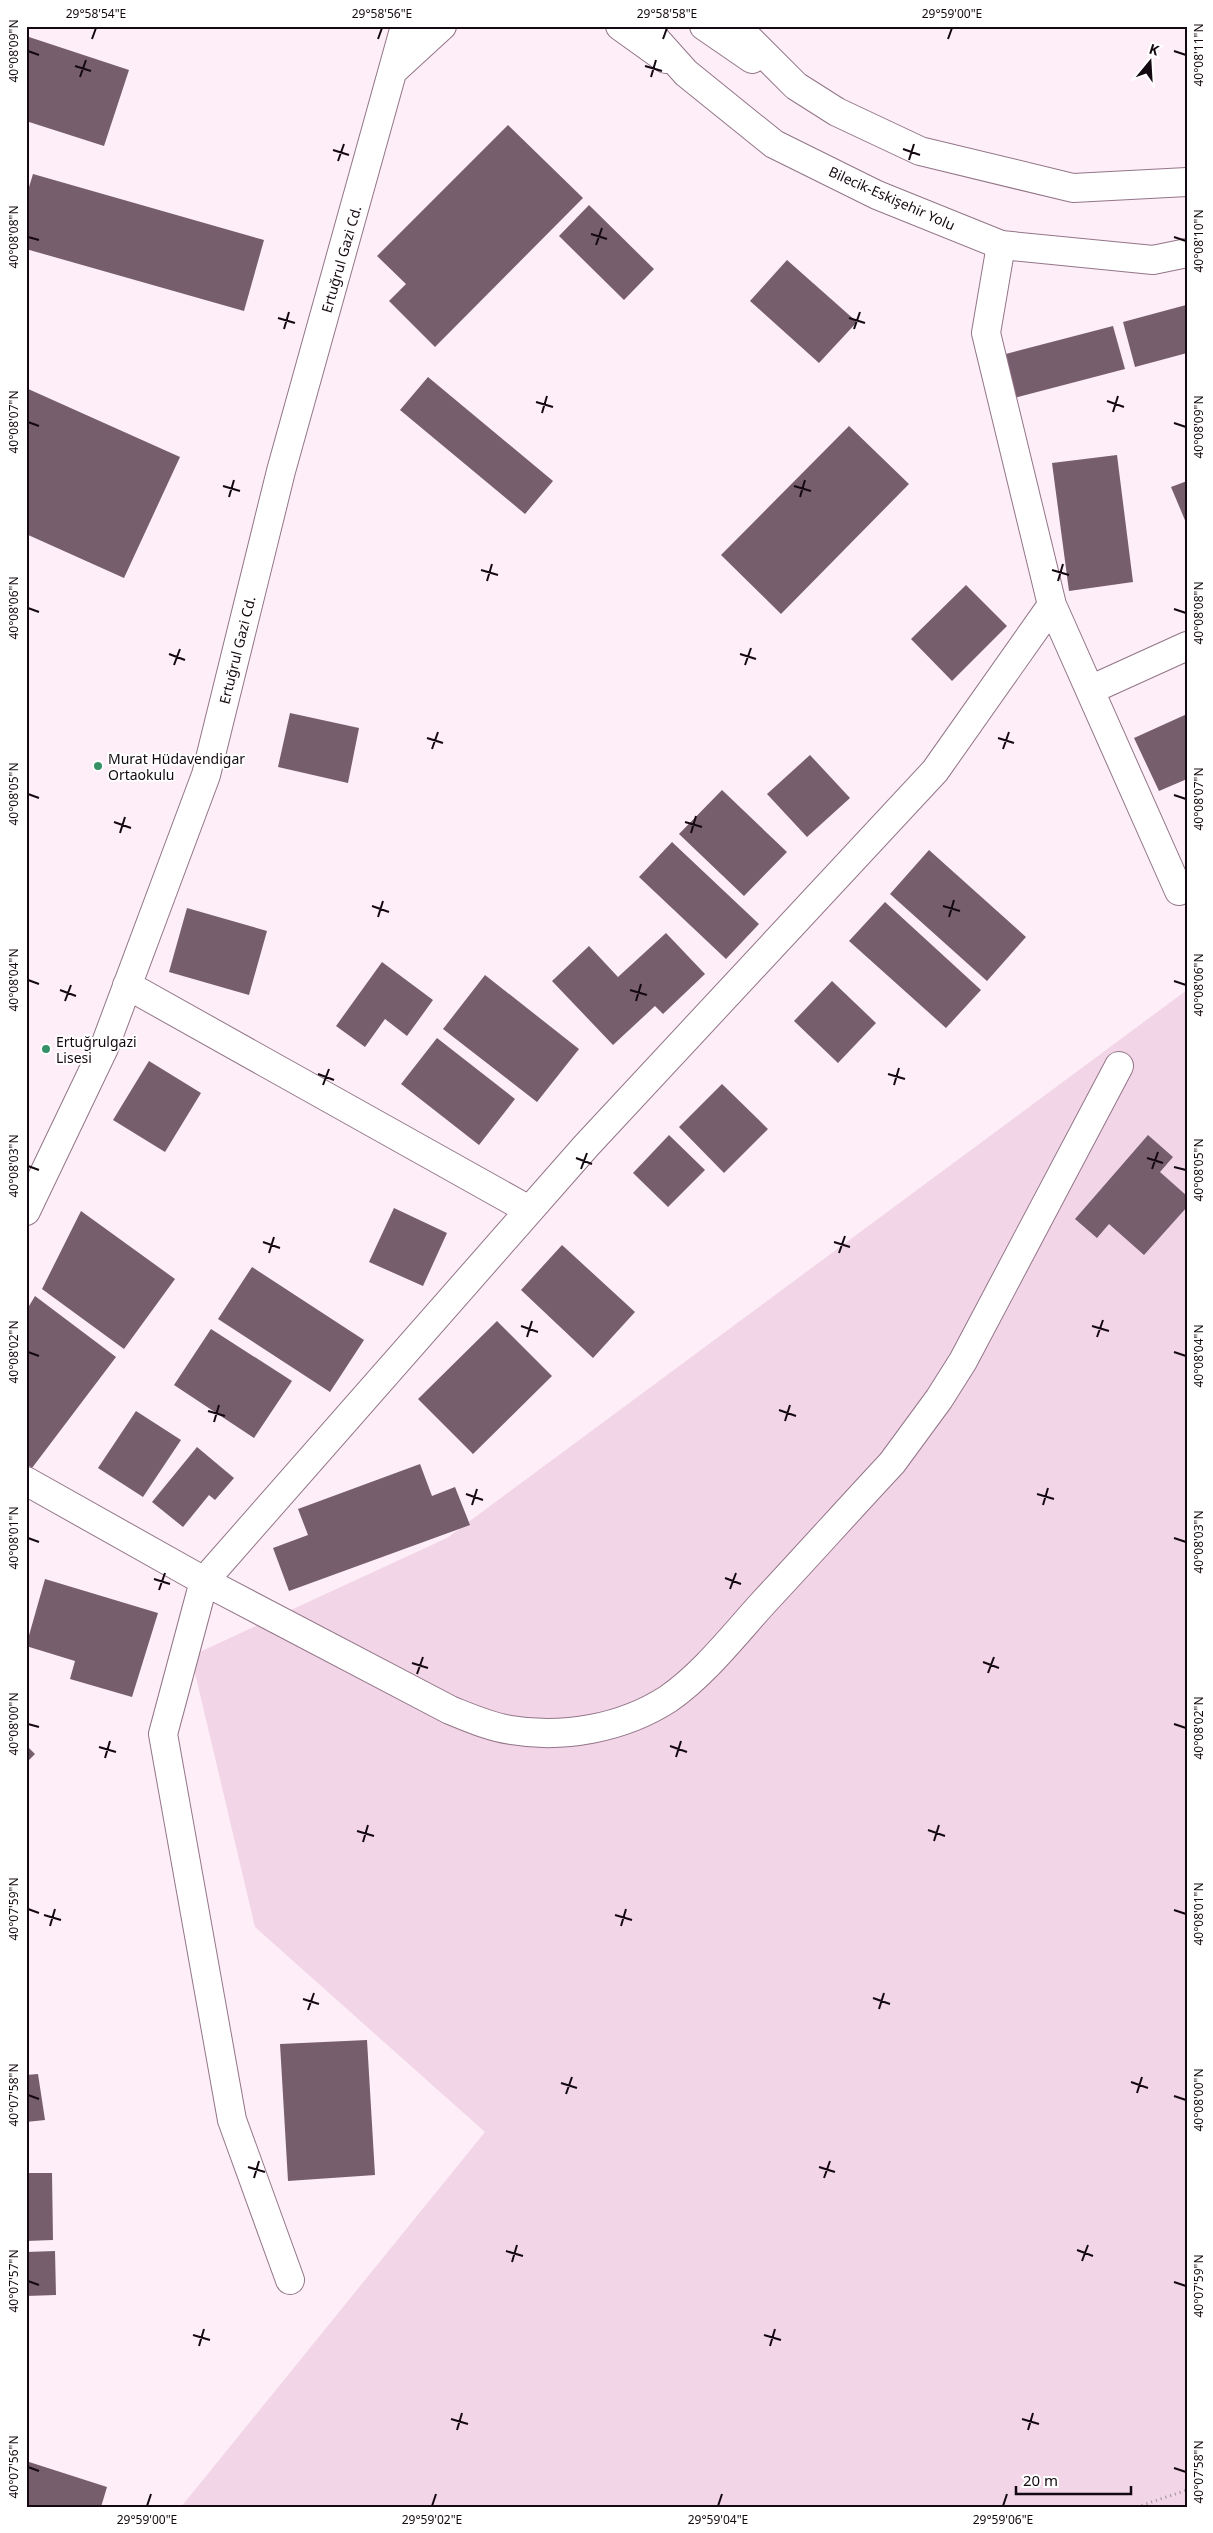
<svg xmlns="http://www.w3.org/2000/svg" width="1213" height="2533" font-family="'Noto Sans',sans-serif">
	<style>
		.green { fill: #f2d5e7 }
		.building { fill: #775e6d }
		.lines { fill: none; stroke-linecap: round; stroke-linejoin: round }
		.minor-casing { stroke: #937588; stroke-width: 30 }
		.major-casing { stroke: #937588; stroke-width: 30 }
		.path { stroke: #9c8f97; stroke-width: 3; stroke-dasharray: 1 4; stroke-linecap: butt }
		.minor { stroke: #fff; stroke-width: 28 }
		.major { stroke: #fff; stroke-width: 28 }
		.ticks { fill: none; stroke: #140910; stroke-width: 2 }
		.poi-dot { fill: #359168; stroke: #fff; stroke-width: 2 }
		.labels { text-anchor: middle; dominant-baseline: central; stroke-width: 4; stroke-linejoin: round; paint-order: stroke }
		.street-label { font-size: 14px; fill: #140910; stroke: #fff }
		.poi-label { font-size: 14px; fill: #140910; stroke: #fff; text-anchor: start }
		.neatline { fill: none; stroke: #140910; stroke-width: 2 }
		.ticks-label { font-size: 12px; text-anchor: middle; fill: #140910 }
	</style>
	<rect width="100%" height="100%" fill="#fdeef7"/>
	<path class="green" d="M1187 990V2507H181L485 2132 255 1927 191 1656 447 1538Z"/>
	<path class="building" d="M26 36 129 70 104 146 26 121Z
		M508 125 583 198 435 347 389 301 406 284 377 256Z
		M33 174 264 240 244 311 26 249V197Z
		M589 205 654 269 624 300 559 236Z
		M787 260 857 322 819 363 750 301Z
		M1186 305 1187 353 1135 367 1123 322Z
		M1113 326 1125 369 1014 398 1002 355Z
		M428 377 553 481 525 514 400 410Z
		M26 388 180 457 124 578 26 534Z
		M849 426 909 484 781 614 721 555Z
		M1117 455 1133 582 1069 591 1052 463Z
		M1187 481V525L1171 487Z
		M966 585 1007 626 952 681 911 639Z
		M290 713 359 728 348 783 278 767Z
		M1187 714V779L1159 791 1134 738Z
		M810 755 850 798 807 837 767 794Z
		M722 790 787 852 744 896 679 834Z
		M672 842 759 924 726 959 639 877Z
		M929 850 1026 937 987 981 890 894Z
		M885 902 981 990 946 1028 849 941Z
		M187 908 267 931 249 995 169 972Z
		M666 933 705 974 663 1014 655 1006 613 1045 552 981 589 946 618 977Z
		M382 962 433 1000 407 1036 385 1019 365 1047 336 1026Z
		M485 975 579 1049 537 1102 443 1029Z
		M832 981 876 1023 838 1063 794 1021Z
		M437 1038 515 1099 479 1145 401 1084Z
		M149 1061 201 1093 165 1152 113 1120Z
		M722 1084 768 1129 724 1173 679 1127Z
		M669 1135 705 1170 668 1207 633 1173Z
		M1148 1135 1173 1157 1160 1172 1187 1196V1207L1144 1255 1109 1224 1097 1238 1075 1219Z
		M394 1208 447 1233 423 1286 369 1262Z
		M81 1211 175 1279 124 1349 42 1289Z
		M562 1245 635 1312 593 1358 521 1290Z
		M252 1267 364 1340 330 1392 218 1319Z
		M35 1296 116 1357 32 1468 26 1464V1311Z
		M497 1321 552 1376 473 1454 418 1399Z
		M211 1329 292 1381 254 1438 174 1385Z
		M136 1411 181 1440 143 1497 98 1468Z
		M197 1447 234 1478 215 1500 209 1495 183 1527 152 1502Z
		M420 1464 432 1496 455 1487 470 1525 289 1591 273 1548 308 1535 298 1509Z
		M45 1579 158 1613 132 1697 70 1679 75 1661 26 1646Z
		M26 1745 35 1754 26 1763Z
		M367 2040 375 2175 288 2181 280 2044Z
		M38 2074 45 2120 26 2122V2075Z
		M26 2173H52L53 2240 26 2241Z
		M55 2251 56 2295 26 2296V2252Z
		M26 2461 107 2487 101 2507H26Z"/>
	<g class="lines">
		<g class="minor-casing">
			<path id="minor" d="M620 26 666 59
				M393 71 442 26
				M1001 245 986 333 1052 605 1179 891
				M1090 690 1187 646
				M127 985 529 1210
				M26 1211 104 1048 206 775 281 471 405 26
				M26 1481 204 1581 450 1710C470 1718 490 1727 511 1730 563 1739 623 1728 668 1699 704 1674 734 1635 764 1602 807 1556 849 1509 892 1463L939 1399 963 1361 1119 1066
				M290 2280 232 2120 163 1734 204 1581 586 1146 935 771 1052 605"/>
		</g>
		<g class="major-casing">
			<path id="major" d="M644 26 686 73 774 144 877 195 1001 245 1153 260 1187 253
				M704 26 752 59
				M736 26 796 86 837 112 920 151 1073 188 1187 182"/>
		</g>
		<path class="path" d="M1137 2507 1187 2490"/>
		<use href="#minor" class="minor"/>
		<use href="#major" class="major"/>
	</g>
	<path class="ticks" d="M92 39 96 28M378 39 382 28M663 39 667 28M948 39 952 28M28 51 39 55M1174 51 1186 55M75 66 91 71M645 66 662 71M80 77 86 60M651 77 656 60M903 149 920 155M333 150 349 155M909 160 914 144M338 161 344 144M591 234 607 239M28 237 39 240M1174 237 1186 241M596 245 602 228M278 318 295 323M849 318 865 323M284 329 289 312M854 329 860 312M1107 401 1124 407M536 402 553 407M1113 412 1118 396M542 413 547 396M28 422 39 426M1174 423 1186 427M223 486 240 491M794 486 811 491M229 497 234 480M800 497 805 480M481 570 498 575M1052 570 1069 575M487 581 492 564M1058 581 1063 564M28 608 39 612M1174 609 1186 613M169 654 185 660M740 654 756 659M174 665 180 649M745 665 751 648M427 738 443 743M998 738 1014 743M432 749 438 732M1003 749 1009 732M28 794 39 798M1174 795 1186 799M114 822 131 828M685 822 702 827M120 833 125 817M691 833 696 816M372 906 389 912M943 906 960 911M378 917 383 901M949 917 954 900M28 980 39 984M1174 981 1186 985M60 990 76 996M630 990 647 995M65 1001 71 985M636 1001 641 984M318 1074 334 1080M888 1074 905 1079M323 1085 329 1069M894 1085 899 1068M576 1158 592 1164M1147 1158 1163 1163M28 1166 39 1170M1174 1167 1186 1170M581 1169 587 1153M1152 1169 1158 1152M263 1242 280 1248M834 1242 850 1247M269 1253 274 1237M839 1253 845 1236M521 1326 538 1332M1092 1326 1109 1331M527 1337 532 1321M1097 1337 1103 1320M28 1352 39 1356M1174 1352 1186 1356M779 1410 796 1416M208 1411 225 1416M785 1421 790 1405M214 1422 219 1405M466 1494 483 1500M1037 1494 1054 1499M472 1505 477 1489M1043 1505 1048 1488M28 1538 39 1542M1174 1538 1186 1542M725 1578 741 1584M154 1579 170 1584M730 1589 736 1573M159 1590 165 1573M983 1662 999 1668M412 1663 428 1668M988 1673 994 1657M417 1674 423 1657M28 1724 39 1727M1174 1724 1186 1728M670 1746 687 1752M99 1747 116 1752M676 1757 681 1741M105 1758 110 1741M928 1830 945 1836M357 1831 374 1836M934 1841 939 1825M363 1842 368 1825M28 1909 39 1913M1174 1910 1186 1914M44 1915 61 1920M615 1915 632 1920M50 1926 55 1909M621 1926 626 1909M873 1998 890 2004M303 1999 319 2004M879 2009 884 1993M308 2010 314 1993M1131 2082 1148 2088M561 2083 577 2088M1137 2093 1142 2077M566 2094 572 2077M28 2095 39 2099M1174 2096 1186 2100M248 2167 265 2172M819 2167 835 2172M254 2178 259 2161M824 2178 830 2161M1077 2250 1093 2256M506 2251 523 2256M1082 2261 1088 2245M512 2262 517 2245M28 2281 39 2285M1174 2282 1186 2286M193 2335 210 2340M764 2335 781 2340M199 2346 204 2329M770 2346 775 2329M451 2419 468 2424M1022 2419 1039 2424M457 2430 462 2413M1028 2430 1033 2413M28 2467 39 2471M1174 2468 1186 2472M147 2506 151 2494M432 2506 436 2494M718 2506 722 2494M1003 2506 1007 2494"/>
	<g class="poi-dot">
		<circle cx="98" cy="766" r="5"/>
		<circle cx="46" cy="1049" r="5"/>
	</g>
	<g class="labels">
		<g class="street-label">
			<text transform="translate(892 198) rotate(24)">Bilecik-Eskişehir Yolu</text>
			<text transform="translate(341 259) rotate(-74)">Ertuğrul Gazi Cd.</text>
			<text transform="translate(237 650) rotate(-76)">Ertuğrul Gazi Cd.</text>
		</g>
		<g class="poi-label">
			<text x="108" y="758">Murat Hüdavendigar<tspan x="108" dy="16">Ortaokulu</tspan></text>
			<text x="56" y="1041">Ertuğrulgazi<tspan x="56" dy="16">Lisesi</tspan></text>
		</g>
	</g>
	<rect width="1213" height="2533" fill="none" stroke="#ffffff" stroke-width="55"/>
	<g transform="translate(1150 62) rotate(18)" stroke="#ffffff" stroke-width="4" paint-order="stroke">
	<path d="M0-4L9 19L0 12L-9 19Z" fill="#140910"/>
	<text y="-8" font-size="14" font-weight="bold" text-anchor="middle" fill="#140910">K</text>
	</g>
	<path d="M1016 2486v8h115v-8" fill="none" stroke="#140910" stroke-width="2.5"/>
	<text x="1023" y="2486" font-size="15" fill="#140910" stroke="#ffffff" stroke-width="4" paint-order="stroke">20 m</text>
	<rect x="28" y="28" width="1158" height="2478" class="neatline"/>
	<g class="ticks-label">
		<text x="96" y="18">29°58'54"E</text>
		<text x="382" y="18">29°58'56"E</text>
		<text x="667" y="18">29°58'58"E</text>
		<text x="952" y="18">29°59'00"E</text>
		<text transform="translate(14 51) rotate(-90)" y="4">40°08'09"N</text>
		<text transform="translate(1199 55) rotate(-90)" y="4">40°08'11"N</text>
		<text transform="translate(14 237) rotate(-90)" y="4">40°08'08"N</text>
		<text transform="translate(1199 241) rotate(-90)" y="4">40°08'10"N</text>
		<text transform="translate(14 422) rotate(-90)" y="4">40°08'07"N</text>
		<text transform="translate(1199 427) rotate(-90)" y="4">40°08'09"N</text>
		<text transform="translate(14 608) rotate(-90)" y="4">40°08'06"N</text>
		<text transform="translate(1199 613) rotate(-90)" y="4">40°08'08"N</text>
		<text transform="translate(14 794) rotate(-90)" y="4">40°08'05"N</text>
		<text transform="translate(1199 799) rotate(-90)" y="4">40°08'07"N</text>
		<text transform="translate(14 980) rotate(-90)" y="4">40°08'04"N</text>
		<text transform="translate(1199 985) rotate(-90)" y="4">40°08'06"N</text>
		<text transform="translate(14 1166) rotate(-90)" y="4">40°08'03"N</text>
		<text transform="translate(1199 1170) rotate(-90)" y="4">40°08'05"N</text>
		<text transform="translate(14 1352) rotate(-90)" y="4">40°08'02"N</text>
		<text transform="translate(1199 1356) rotate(-90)" y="4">40°08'04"N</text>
		<text transform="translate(14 1538) rotate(-90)" y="4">40°08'01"N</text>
		<text transform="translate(1199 1542) rotate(-90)" y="4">40°08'03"N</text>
		<text transform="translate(14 1724) rotate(-90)" y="4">40°08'00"N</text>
		<text transform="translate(1199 1728) rotate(-90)" y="4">40°08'02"N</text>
		<text transform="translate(14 1909) rotate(-90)" y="4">40°07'59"N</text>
		<text transform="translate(1199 1914) rotate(-90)" y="4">40°08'01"N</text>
		<text transform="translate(14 2095) rotate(-90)" y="4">40°07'58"N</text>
		<text transform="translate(1199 2100) rotate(-90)" y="4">40°08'00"N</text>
		<text transform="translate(14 2281) rotate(-90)" y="4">40°07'57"N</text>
		<text transform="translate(1199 2286) rotate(-90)" y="4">40°07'59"N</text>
		<text transform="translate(14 2467) rotate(-90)" y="4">40°07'56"N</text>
		<text transform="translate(1199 2472) rotate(-90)" y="4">40°07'58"N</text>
		<text x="147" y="2524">29°59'00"E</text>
		<text x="432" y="2524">29°59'02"E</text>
		<text x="718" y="2524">29°59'04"E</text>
		<text x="1003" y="2524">29°59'06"E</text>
	</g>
</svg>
